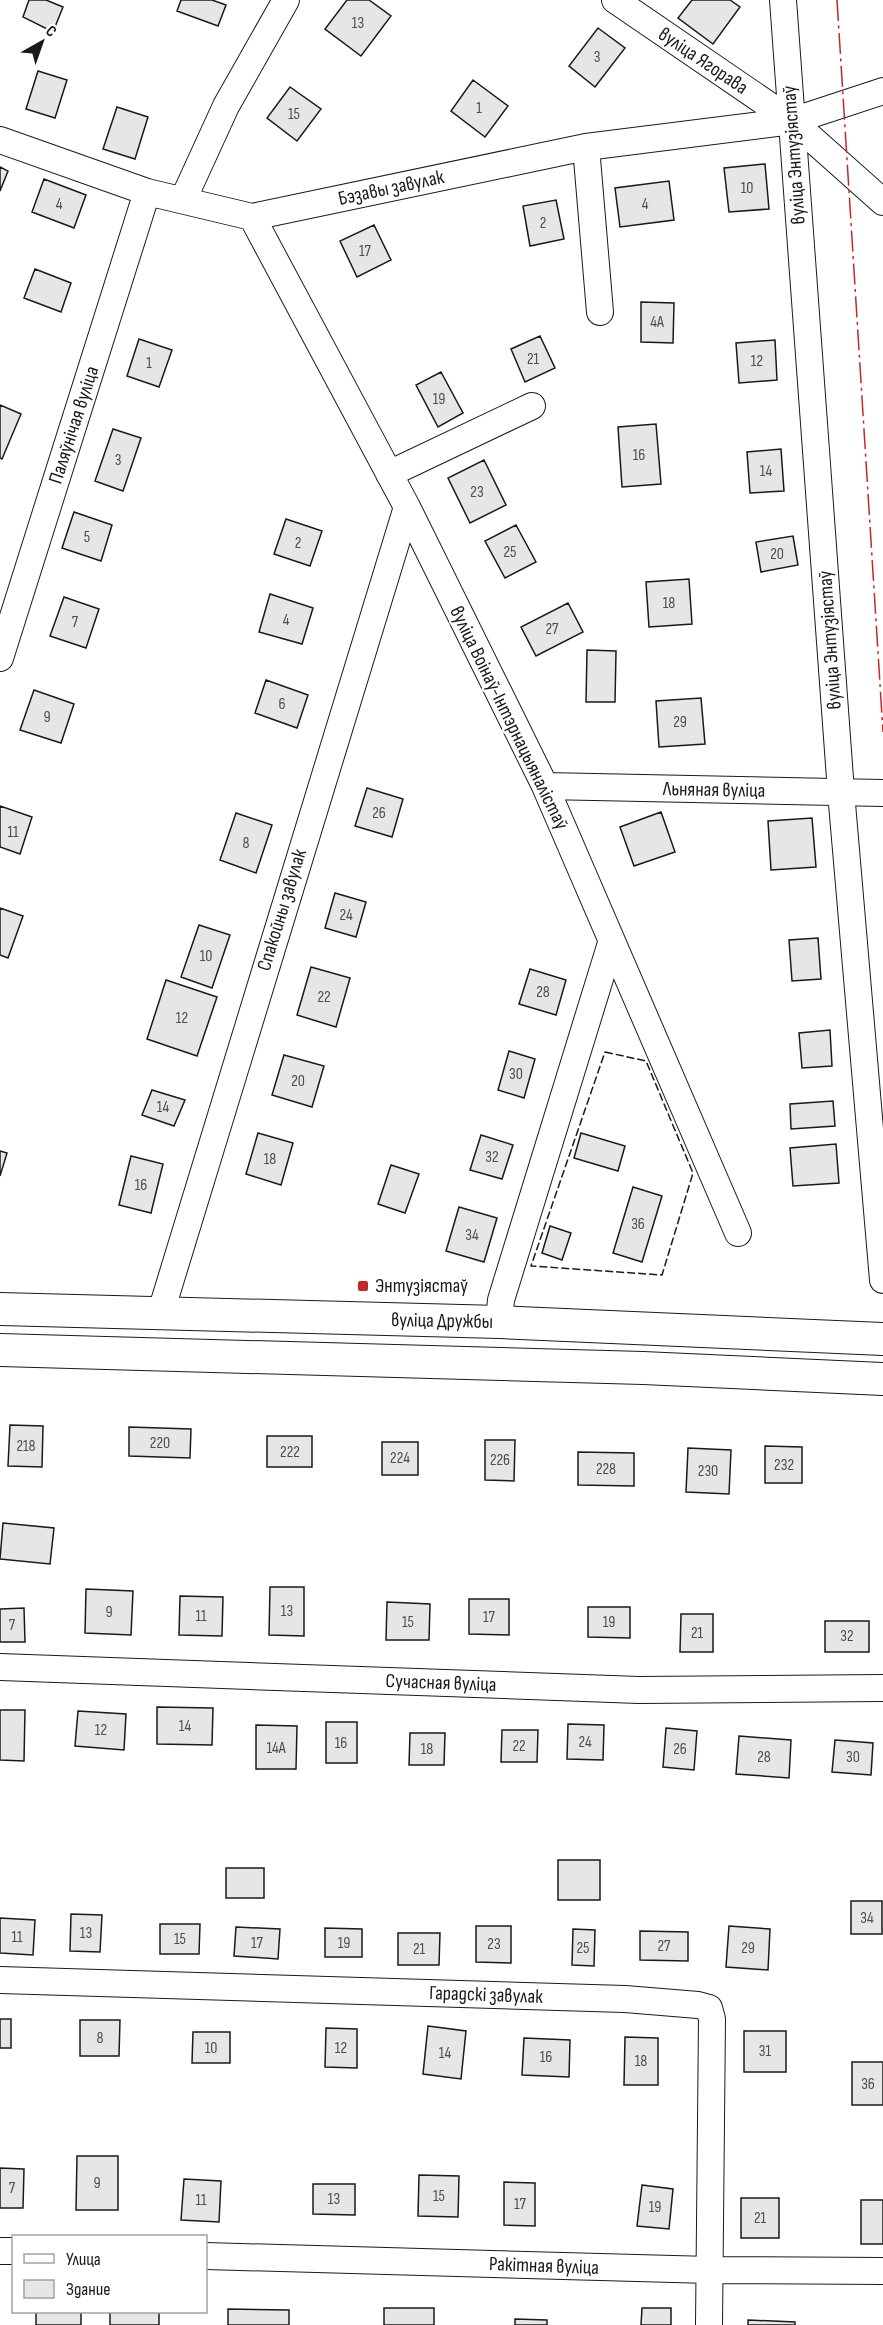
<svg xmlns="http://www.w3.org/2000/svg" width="883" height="2325" font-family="'Sofia Sans Condensed',sans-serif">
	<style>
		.building { fill: #e6e6e6; stroke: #1a1a1a; stroke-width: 1.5 }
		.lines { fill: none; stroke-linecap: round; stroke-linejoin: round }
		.minor-casing { stroke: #1a1a1a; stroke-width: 28 }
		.major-casing { stroke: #1a1a1a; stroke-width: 34 }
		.minor { stroke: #fff; stroke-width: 26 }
		.major { stroke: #fff; stroke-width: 32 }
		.fence { stroke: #1a1a1a; stroke-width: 1.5; stroke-dasharray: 8 3; stroke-linecap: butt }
		.power { stroke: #c62828; stroke-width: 1.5; stroke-dasharray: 21 4.5 3 4.5; stroke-linecap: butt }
		.poi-dot { fill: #c62828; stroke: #fff; stroke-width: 2 }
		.labels { text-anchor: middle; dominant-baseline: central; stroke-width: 4.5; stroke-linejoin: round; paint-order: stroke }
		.number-label { font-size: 16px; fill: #4d4d4d }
		.street-label { font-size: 20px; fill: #1a1a1a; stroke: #fff }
		.poi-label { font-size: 20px; fill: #1a1a1a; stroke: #fff; text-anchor: start }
	</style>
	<rect width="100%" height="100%" fill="#fff"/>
	<path class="building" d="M29 0H46L63 7 53 32 23 17Z
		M181 0H212L226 5 218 26 177 11Z
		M347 0H369L391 16 361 56 325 29Z
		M692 0H730L740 7 713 44 678 18Z
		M598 28 625 48 595 87 569 66Z
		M38 71 67 80 55 118 26 109Z
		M473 80 508 106 485 137 451 111Z
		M290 87 321 109 297 141 267 118Z
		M117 107 148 117 135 159 103 149Z
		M765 164 769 209 729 212 724 168Z
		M0 167 8 171 0 191Z
		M44 179 86 195 74 228 32 212Z
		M669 181 674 220 620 227 615 188Z
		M556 200 564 239 530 246 523 206Z
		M374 225 391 260 357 277 340 241Z
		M35 269 71 283 61 312 24 298Z
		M641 302 674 303 673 343 641 342Z
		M540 336 555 368 525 382 511 349Z
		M139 339 172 350 159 387 127 376Z
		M775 340 777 380 739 383 736 343Z
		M441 372 463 413 438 427 416 385Z
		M0 405 21 414 2 459 0 458Z
		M656 424 661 484 622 487 618 427Z
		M113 429 141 438 123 491 95 481Z
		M781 449 784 491 750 493 747 452Z
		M484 460 506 505 470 523 448 478Z
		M74 512 112 525 101 561 62 548Z
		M286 519 322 531 310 566 274 554Z
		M516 525 536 562 505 578 485 541Z
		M793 536 798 565 761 572 756 542Z
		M689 579 692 624 649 627 646 582Z
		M270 594 313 608 302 644 259 632Z
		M64 597 99 609 86 648 50 636Z
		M568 603 583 632 536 656 521 627Z
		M587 650 616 651 615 702H586Z
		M266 680 308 695 297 728 255 713Z
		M34 690 74 704 61 743 20 730Z
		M701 698 705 744 659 747 656 701Z
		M367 788 403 799 392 837 355 826Z
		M0 806 32 817 20 854 0 847Z
		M661 812 675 852 634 866 620 827Z
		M236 813 272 825 256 873 220 860Z
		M812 818 816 867 771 870 768 821Z
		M335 893 366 902 356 937 325 928Z
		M0 908 23 916 8 958 0 955Z
		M199 925 230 935 212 988 181 977Z
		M818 938 821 979 792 981 789 940Z
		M311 967 350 978 336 1027 297 1015Z
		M530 969 566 980 556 1015 519 1004Z
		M166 980 217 997 197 1056 147 1039Z
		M830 1030 832 1066 802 1068 799 1033Z
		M509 1051 535 1059 524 1098 498 1090Z
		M284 1055 324 1066 312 1107 272 1095Z
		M152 1090 185 1100 174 1126 142 1115Z
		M833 1101 835 1126 791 1129 790 1104Z
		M258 1133 293 1143 281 1185 246 1174Z
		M581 1133 625 1146 618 1171 574 1158Z
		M481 1135 513 1145 502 1179 470 1170Z
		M836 1144 839 1183 793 1186 790 1148Z
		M0 1151 7 1153 0 1176Z
		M131 1156 163 1164 151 1213 119 1205Z
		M391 1165 419 1174 405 1213 378 1204Z
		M633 1187 662 1196 642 1262 613 1253Z
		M459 1207 497 1218 484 1262 446 1251Z
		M550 1226 571 1233 562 1260 542 1253Z
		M10 1425 43 1426 42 1467 8 1466Z
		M129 1427 191 1429 190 1458 129 1456Z
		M267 1436H312V1467H267Z
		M485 1440H515L514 1481 485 1480Z
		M382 1442H418V1475H382Z
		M765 1446 802 1447V1483H765Z
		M688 1448 731 1450 729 1494 686 1492Z
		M578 1452 634 1453V1486L578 1485Z
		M3 1523 54 1528 50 1564 0 1559Z
		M270 1587H304V1636L269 1635Z
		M86 1589 133 1591 131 1635 85 1633Z
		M180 1596 223 1597 222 1636 179 1635Z
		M469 1599H509V1635L469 1634Z
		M387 1602 430 1604 429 1640H386Z
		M588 1607H630V1638L588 1637Z
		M24 1608 25 1642H0V1609Z
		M681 1614H713V1652H680Z
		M825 1621H869V1652H825Z
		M157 1707 213 1708 212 1745 157 1744Z
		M0 1710H25L24 1761 0 1760Z
		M78 1711 126 1714 124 1750 75 1746Z
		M326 1722H357V1763H326Z
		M568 1724 604 1725 603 1760 567 1759Z
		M256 1725 297 1726 296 1769H256Z
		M666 1728 697 1731 694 1770 663 1767Z
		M502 1730H538L537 1762H501Z
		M410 1733H445L444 1765H409Z
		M739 1736 791 1740 789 1778 736 1774Z
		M835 1740 873 1743 871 1775 832 1772Z
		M558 1860H600V1900H558Z
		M226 1868H264V1898H226Z
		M851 1901H882V1934H851Z
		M71 1914 102 1915 100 1952 70 1951Z
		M0 1918 35 1920 33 1955 0 1953Z
		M160 1924H200L199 1954H160Z
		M476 1926H511V1963L476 1962Z
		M729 1926 770 1929 768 1970 726 1967Z
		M236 1927 280 1929 278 1959 234 1956Z
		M325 1928 362 1929V1957H325Z
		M573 1929 595 1930 594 1966 572 1965Z
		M640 1931 688 1932V1961L640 1960Z
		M398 1933H440L439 1965H398Z
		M0 2019H11V2048H0Z
		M80 2020H120L119 2056H80Z
		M428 2026 466 2031 461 2079 423 2074Z
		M326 2028 357 2029V2068L325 2067Z
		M744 2031H786V2072H744Z
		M193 2032H230V2063H192Z
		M625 2037 658 2038V2085H624Z
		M524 2038 570 2040 569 2077 522 2075Z
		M852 2062H883V2105H852Z
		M77 2156H118V2210H76Z
		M0 2168 24 2169 23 2208H0Z
		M419 2175 459 2176 458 2217 418 2216Z
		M184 2179 221 2181 219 2222 181 2220Z
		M504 2182 535 2183V2226L504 2225Z
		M313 2184H355V2215L313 2214Z
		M642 2185 673 2189 669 2229 637 2226Z
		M741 2198H779V2238H741Z
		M861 2200H883V2244H861Z
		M384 2308H434V2325H384Z
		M642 2308H671V2325H641Z
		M228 2309 289 2310V2325H228Z
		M36 2312H81V2325H36Z
		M110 2312H159V2325H110Z
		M515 2319 547 2320V2325H515Z
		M748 2320 795 2322V2325H748Z"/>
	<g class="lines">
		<g class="minor-casing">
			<path id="minor" d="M615 0 792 121 883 202
				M783 0 841 792 883 1280
				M0 140 147 192 252 217 586 147 792 121 883 91
				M586 147 600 312
				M183 200 226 106 286 0
				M252 217 407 507 545 786 738 1233
				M389 474 532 406
				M0 658 147 192
				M545 786 883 793
				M160 1315 407 507
				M499 1322 501 1300 611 943
				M0 1667 639 1690 883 1688
				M0 1980 625 1999 698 2005 709 2008 712 2019 709 2325
				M0 2251H14
				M206 2256 710 2270 883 2271"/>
		</g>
		<g class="major-casing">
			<path id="major" d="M0 1309 499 1322 883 1339
				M0 1350 643 1368 883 1379"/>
		</g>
		<use href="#minor" class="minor"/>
		<use href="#major" class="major"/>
		<path class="fence" d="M605 1052 646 1061 693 1173 662 1275 531 1266Z"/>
		<path class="power" d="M837 0 883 732"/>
	</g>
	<rect class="poi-dot" x="357" y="1280" width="12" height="12" rx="3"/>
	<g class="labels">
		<g class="number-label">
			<text x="358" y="23">13</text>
			<text x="597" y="57">3</text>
			<text x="479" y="108">1</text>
			<text x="294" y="114">15</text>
			<text x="747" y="188">10</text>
			<text x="59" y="204">4</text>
			<text x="645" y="204">4</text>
			<text x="543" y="223">2</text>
			<text x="365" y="251">17</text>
			<text x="657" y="322">4А</text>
			<text x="533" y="359">21</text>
			<text x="757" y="361">12</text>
			<text x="149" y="363">1</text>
			<text x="439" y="399">19</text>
			<text x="639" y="455">16</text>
			<text x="118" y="460">3</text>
			<text x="766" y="471">14</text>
			<text x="477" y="492">23</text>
			<text x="87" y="537">5</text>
			<text x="298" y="543">2</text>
			<text x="510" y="552">25</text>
			<text x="777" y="554">20</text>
			<text x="669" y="603">18</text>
			<text x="286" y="620">4</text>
			<text x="75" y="622">7</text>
			<text x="552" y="629">27</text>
			<text x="282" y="704">6</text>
			<text x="47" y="717">9</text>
			<text x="680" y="722">29</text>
			<text x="379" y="813">26</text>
			<text x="13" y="832">11</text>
			<text x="246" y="843">8</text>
			<text x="346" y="915">24</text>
			<text x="206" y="956">10</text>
			<text x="543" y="992">28</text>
			<text x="324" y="997">22</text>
			<text x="182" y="1018">12</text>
			<text x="516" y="1074">30</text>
			<text x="298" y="1081">20</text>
			<text x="163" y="1107">14</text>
			<text x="492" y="1157">32</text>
			<text x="270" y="1159">18</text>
			<text x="141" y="1185">16</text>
			<text x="638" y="1224">36</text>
			<text x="472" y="1235">34</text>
			<text x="160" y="1443">220</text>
			<text x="26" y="1446">218</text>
			<text x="290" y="1452">222</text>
			<text x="400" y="1458">224</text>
			<text x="500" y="1460">226</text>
			<text x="784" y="1465">232</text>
			<text x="606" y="1469">228</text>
			<text x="708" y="1471">230</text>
			<text x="287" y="1611">13</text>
			<text x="109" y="1612">9</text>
			<text x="201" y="1616">11</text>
			<text x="489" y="1617">17</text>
			<text x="408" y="1622">15</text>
			<text x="609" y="1622">19</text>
			<text x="12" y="1625">7</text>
			<text x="697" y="1633">21</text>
			<text x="847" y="1636">32</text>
			<text x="185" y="1726">14</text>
			<text x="101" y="1730">12</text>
			<text x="585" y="1742">24</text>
			<text x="341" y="1743">16</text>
			<text x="519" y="1746">22</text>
			<text x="276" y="1748">14А</text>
			<text x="427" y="1749">18</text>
			<text x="680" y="1749">26</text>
			<text x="764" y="1757">28</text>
			<text x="853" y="1757">30</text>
			<text x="867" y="1918">34</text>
			<text x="86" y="1933">13</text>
			<text x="17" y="1937">11</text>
			<text x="180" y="1939">15</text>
			<text x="257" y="1943">17</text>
			<text x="344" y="1943">19</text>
			<text x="494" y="1944">23</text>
			<text x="664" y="1946">27</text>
			<text x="583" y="1948">25</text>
			<text x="748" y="1948">29</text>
			<text x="419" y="1949">21</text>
			<text x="100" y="2038">8</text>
			<text x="211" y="2048">10</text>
			<text x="341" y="2048">12</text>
			<text x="765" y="2051">31</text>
			<text x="445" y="2053">14</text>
			<text x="546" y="2057">16</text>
			<text x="641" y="2061">18</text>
			<text x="868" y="2084">36</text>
			<text x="97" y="2183">9</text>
			<text x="12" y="2188">7</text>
			<text x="439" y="2196">15</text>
			<text x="334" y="2199">13</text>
			<text x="201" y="2200">11</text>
			<text x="520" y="2204">17</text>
			<text x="655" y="2207">19</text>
			<text x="760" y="2218">21</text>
		</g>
		<g class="street-label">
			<text transform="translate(703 61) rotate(34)">вуліца Ягорава</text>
			<text transform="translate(794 155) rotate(-94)">вуліца Энтузіястаў</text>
			<text transform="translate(391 188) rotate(-12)">Бэзавы завулак</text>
			<text transform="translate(74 425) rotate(-72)">Паляўнічая вуліца</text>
			<text transform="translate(830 640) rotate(-94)">вуліца Энтузіястаў</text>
			<text transform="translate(509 718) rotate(64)">вуліца Воінаў-Інтэрнацыяналістаў</text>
			<text transform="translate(714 790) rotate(1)">Льняная вуліца</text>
			<text transform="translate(282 910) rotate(-73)">Спакойны завулак</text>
			<text transform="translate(442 1321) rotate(1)">вуліца Дружбы</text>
			<text transform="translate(441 1683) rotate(2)">Сучасная вуліца</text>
			<text transform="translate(486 1995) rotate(2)">Гарадскі завулак</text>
			<text transform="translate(544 2266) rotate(2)">Ракітная вуліца</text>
		</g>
		<g class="poi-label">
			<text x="375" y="1286">Энтузіястаў</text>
		</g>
	</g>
	<rect x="12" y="2235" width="195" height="78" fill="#ffffff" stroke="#a3a3a3" stroke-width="1.5"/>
	<rect x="24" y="2254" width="30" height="9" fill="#ffffff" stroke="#a3a3a3" stroke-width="1.5"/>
	<text x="66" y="2265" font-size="18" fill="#1a1a1a">Улица</text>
	<rect x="24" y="2280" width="30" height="18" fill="#e6e6e6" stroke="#a3a3a3" stroke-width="1.5"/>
	<text x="66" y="2295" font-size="18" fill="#1a1a1a">Здание</text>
	<g transform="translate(42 42) rotate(40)" stroke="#ffffff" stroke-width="4.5" paint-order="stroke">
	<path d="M0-4.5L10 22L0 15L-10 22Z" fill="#1a1a1a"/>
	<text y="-9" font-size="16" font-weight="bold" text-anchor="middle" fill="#1a1a1a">С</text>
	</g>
</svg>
